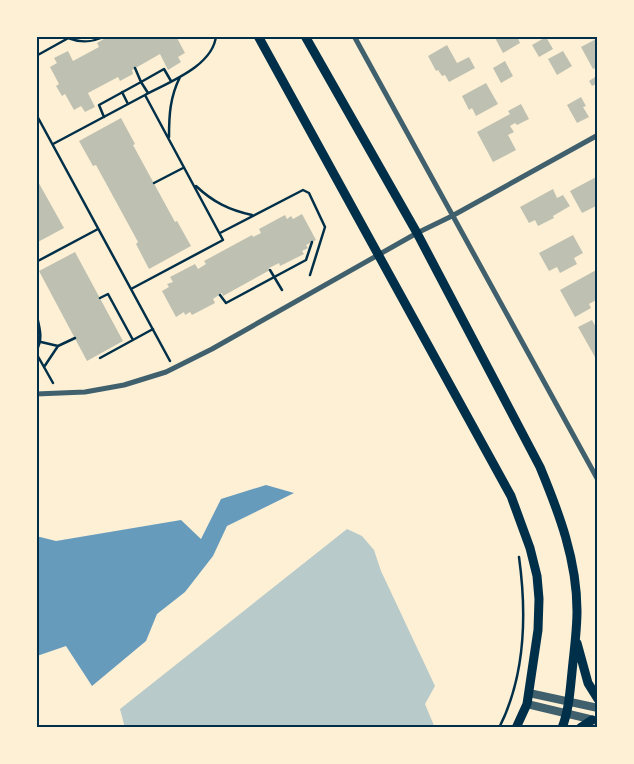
<svg xmlns="http://www.w3.org/2000/svg" width="634" height="764" font-family="'Titillium Web',sans-serif">
	<style>
		.green { fill: #b9caca }
		.water { fill: #669bbc }
		.building { fill: #bec0b2 }
		.lines { fill: none; stroke-linecap: round; stroke-linejoin: round }
		.path { stroke: #003049; stroke-width: 2.5 }
		.minor { stroke: #3f606c; stroke-width: 5 }
		.tertiary { stroke: #3f606c; stroke-width: 8 }
		.secondary { stroke: #003049; stroke-width: 9 }
		.neatline { fill: none; stroke: #003049; stroke-width: 2 }
	</style>
	<rect width="100%" height="100%" fill="#fdf0d5"/>
	<path class="green" d="M347 529 362 536 374 550 381 571 435 686 425 704 435 728H125L120 709Z"/>
	<path class="water" d="M266 485 294 493 227 526 213 556 185 592 157 614 146 641 92 686 66 646 37 656 36 655V536L56 541 181 520 201 539 221 499Z"/>
	<path class="building" d="M109 36H114L115 38 119 36H176L185 53 178 57 181 62 168 70 160 54 132 70 133 74 120 81 118 77 88 93 95 107 85 112 81 106 74 110 65 94 62 96 56 86 59 84 50 67 57 63 54 58 68 51 73 61 99 47 97 43Z
		M494 36H517L520 43 503 53Z
		M546 37 553 49 539 57 532 45Z
		M598 38V67L593 69 581 47Z
		M447 45 457 63 469 57 475 68 449 82 445 75 442 76 438 70 436 71 428 56Z
		M563 51 572 66 557 75 548 59Z
		M505 61 513 76 501 83 493 68Z
		M598 75V87L596 84 592 86 589 81Z
		M486 83 498 104 476 116 472 108 469 110 462 96Z
		M581 97 586 106 583 107 589 117 577 123 567 105Z
		M521 104 529 119 517 125 515 123 510 126 514 132 508 135 516 150 493 162 477 132 510 114 508 111Z
		M121 118 135 144 133 145 175 222 177 221 191 246 149 269 136 244 138 242 96 165 93 166 79 141Z
		M598 176V205L582 213 570 191Z
		M36 178 64 228 36 243Z
		M553 189 557 198 563 195 570 206 553 216 554 218 538 226 535 220 529 223 520 207Z
		M302 214 316 240 306 245 308 248 302 251 304 254 280 266 279 263 269 268 270 270 223 296 222 293 213 299 215 303 192 315 190 312 185 315 184 312 176 317 162 291 169 287 167 284 173 282 170 277 195 264 198 269 206 264 204 261 252 235 253 237 261 233 259 229 285 215 287 219 291 216 293 219Z
		M573 235 583 253 574 258 577 264 560 273 557 267 549 271 539 253Z
		M75 252 123 341 87 361 39 271Z
		M598 269V299L589 304 591 308 575 317 560 290Z
		M592 320 598 331V356L595 357 578 327Z"/>
	<g class="lines">
		<path class="path" d="M68 38C81 43 92 43 105 36
			M36 56 72 36
			M122 92 128 104
			M148 93 141 82 164 69 171 81
			M145 95C169 82 213 66 216 36
			M36 114 170 361
			M104 117 99 105 141 82 135 68
			M169 137C169 115 170 97 180 77
			M53 144 145 95 223 240 131 289
			M154 183 183 168
			M196 186C213 202 229 210 252 215
			M220 233 303 190 309 193 325 227 310 275
			M36 262 98 229
			M270 270 282 290
			M220 295 226 303 306 260 312 242
			M100 298 108 294 133 340
			M36 312C39 326 44 339 36 351
			M58 346 75 338
			M36 353 44 367 58 346 41 342
			M100 358 153 329
			M44 367 53 383
			M499 728C526 675 527 615 519 557"/>
		<path class="minor" d="M354 36 598 480
			M36 394 85 392 124 385 166 372 212 349 417 233 452 216 598 135"/>
		<path class="tertiary" d="M529 693 598 708
			M527 704 598 721"/>
		<path class="secondary" d="M258 36 511 496 530 548 537 576 539 599 538 630 527 704 516 728
			M305 36 417 233 540 467C559 513 577 560 577 611 577 631 574 651 572 672 570 691 569 710 562 728
			M577 643 588 683 598 699
			M580 728 592 720"/>
	</g>
	<rect width="634" height="764" fill="none" stroke="#fdf0d5" stroke-width="75"/>
	<rect x="38" y="38" width="558" height="688" class="neatline"/>
</svg>
